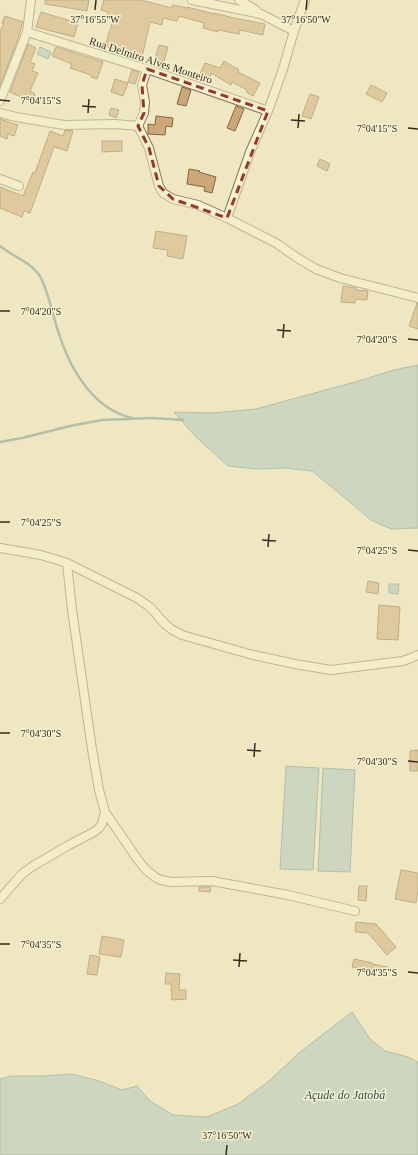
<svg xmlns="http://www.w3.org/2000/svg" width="418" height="1155" font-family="Georgia,serif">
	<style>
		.water { fill: #a4c0bc; stroke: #6b8e8a }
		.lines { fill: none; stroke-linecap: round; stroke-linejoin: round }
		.stream { stroke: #6b8e8a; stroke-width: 2.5 }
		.building { fill: #cca777; stroke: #86663f }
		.street-casing { stroke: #877859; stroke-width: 10 }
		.street { stroke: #f8f3d4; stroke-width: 8 }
		.marked { fill: none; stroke: #963929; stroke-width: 3; stroke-dasharray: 8 5; stroke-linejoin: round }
		.ticks { fill: none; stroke: #372d1d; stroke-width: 1.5 }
		.labels { text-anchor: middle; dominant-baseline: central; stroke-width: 3; stroke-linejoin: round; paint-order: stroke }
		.street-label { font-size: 11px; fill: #372d1d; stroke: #f5f0d0 }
		.water-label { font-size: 12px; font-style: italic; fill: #2c5256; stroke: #f5f0d0 }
		.ticks-label { font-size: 10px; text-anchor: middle; fill: #372d1d; stroke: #f5f0d0; stroke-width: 3; stroke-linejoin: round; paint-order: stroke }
	</style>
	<rect width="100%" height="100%" fill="#eee7c1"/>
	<path class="water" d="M40 47 51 52 48 59 37 54Z
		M418 365V528L391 529 371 520 340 494 312 471 284 468 256 469 228 466 195 436 174 412 212 413 256 409 355 382 394 370Z
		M389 584H399L398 594 389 593Z
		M286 766 319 768 313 870 280 869Z
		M323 768 355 770 350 872 318 871Z
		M352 1012 370 1039 385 1051 408 1057 418 1062V1155H0V1079L11 1076H42L72 1074 99 1081 122 1090 137 1086 150 1101 173 1115 207 1117 238 1104 269 1081 300 1052Z"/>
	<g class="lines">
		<path class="stream" d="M0 246C13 257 32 262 41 278 49 294 53 317 59 334 70 369 93 409 132 418
			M0 442 22 438 70 426 102 420 152 418 183 420"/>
	</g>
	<path class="building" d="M45 0H89L87 11 45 4Z
		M104 0H141L172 8V5L187 8V7L214 14V13L234 18 265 24 263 35 240 30 239 34 218 30V32L203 28 204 23 179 16 177 21 163 18 162 25 150 22 142 57 123 53V52L105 46 114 17 107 15 108 12 101 10Z
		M41 12 78 23 74 37 36 27Z
		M5 16 23 22 18 39 0 86V31L4 23H2Z
		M28 44 36 48 30 62 35 64 32 71 38 73 30 91 35 94 32 102 10 92Z
		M159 45 168 47 163 65 154 63Z
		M56 47 103 62 97 79 91 77V75L70 68 72 64 52 56Z
		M224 61 239 70 238 72 260 83 253 96 246 92 247 90 232 82 231 85 211 73 210 77 200 74 205 63 220 68Z
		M132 70 139 72 135 84 128 82Z
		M115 79 128 83 123 96 111 92Z
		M371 85 387 93 382 102 366 94Z
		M182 87 191 90 186 106 177 104Z
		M310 94 319 97 311 119 302 116Z
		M236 106 244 109 235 131 227 128Z
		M111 108 119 110 116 118 109 115Z
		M156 116 173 118 172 127 166 126 165 135 148 134V124L155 125Z
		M0 119 18 125 14 136 8 134 7 139 0 136Z
		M65 130 73 131 67 151 54 147 30 213 24 211 22 217 0 208V187L23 196 33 172 35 173 50 131 63 136Z
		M102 141H122V151L102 152Z
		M320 159 330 164 327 171 317 166Z
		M189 169 200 171 199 172 216 177 212 193 204 191 205 187 187 184Z
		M156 231 187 236 183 259 167 256 168 250 153 248Z
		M343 286 356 288V290L368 291 367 300 355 299V303L341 302Z
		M417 303 418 304V329L409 326Z
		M368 581 379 583 378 594 366 592Z
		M379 605 400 607 398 640 377 639Z
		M418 750V771H410V751Z
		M401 870 418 873V890L416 903 395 899Z
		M359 886H367L366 901 358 900Z
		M199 887H211L210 892 199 891Z
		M356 922 376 924 396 947 387 955 368 933 355 932Z
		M102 936 124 940 121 957 99 954Z
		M90 955 100 957 97 975 87 974Z
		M354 959 372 963V964L388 967 386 974 352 967Z
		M166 973 180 974 179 990H186V999L172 1000 171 984H165Z"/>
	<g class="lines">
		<g class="street-casing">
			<path id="street" d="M192 0 261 14 294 31
				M239 0 256 10
				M27 32 147 69 268 111
				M0 101 27 32 31 0
				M0 113 16 117 64 125 115 124 138 126
				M138 126 149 148 159 186 163 193 173 199 198 205 227 218 276 243 296 257 316 269 340 278 418 298
				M138 126 144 113 145 102 142 85 147 69
				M0 179 19 186
				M227 218 250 152 268 111 283 69 294 31 305 0
				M0 548 41 555 67 563 137 598 151 608 165 624 171 629 182 635 253 655 295 664 331 670 403 661 411 658 418 655
				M67 563 72 610 92 749 99 790 105 812 138 860 146 870 155 877 161 880 171 882 212 881 288 895 355 911
				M0 899 22 874 33 866 69 845 94 832 99 828 102 824 105 812"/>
		</g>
		<use href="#street" class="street"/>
	</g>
	<path d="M0 0H418V1155H0ZM147 69 268 111 227 218 173 199 159 186 149 148 138 126 144 113 142 85Z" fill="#eee7c1" fill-opacity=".55" fill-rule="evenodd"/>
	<path class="marked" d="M147 69 268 111 227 218 173 199 159 186 149 148 138 126 144 113 142 85Z"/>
	<path class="ticks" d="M95 10 96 0M306 10 307 0M0 100 10 101M82 106 96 107M88 113 89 99M291 120 305 121M298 128 299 114M408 128 418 129M0 311H10M277 330 291 331M283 338 284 324M408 339 418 340M0 522H10M262 540 276 541M268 547 269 534M408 550 418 551M0 733H10M247 750 261 751M254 757 255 743M408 761 418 762M0 944H10M233 960 247 961M239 967 240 953M408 972 418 973M226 1155 227 1145"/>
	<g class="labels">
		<g class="street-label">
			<text transform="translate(151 60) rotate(18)">Rua Delmiro Alves Monteiro</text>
		</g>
		<g class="water-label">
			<text x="345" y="1095">Açude do Jatobá</text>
		</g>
	</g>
	<g class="ticks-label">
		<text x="95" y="23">37°16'55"W</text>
		<text x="306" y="23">37°16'50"W</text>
		<text x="41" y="104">7°04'15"S</text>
		<text x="377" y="132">7°04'15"S</text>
		<text x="41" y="315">7°04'20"S</text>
		<text x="377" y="343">7°04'20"S</text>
		<text x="41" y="526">7°04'25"S</text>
		<text x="377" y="554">7°04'25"S</text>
		<text x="41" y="737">7°04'30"S</text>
		<text x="377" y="765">7°04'30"S</text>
		<text x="41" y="948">7°04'35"S</text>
		<text x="377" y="976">7°04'35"S</text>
		<text x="227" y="1139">37°16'50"W</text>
	</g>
</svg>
